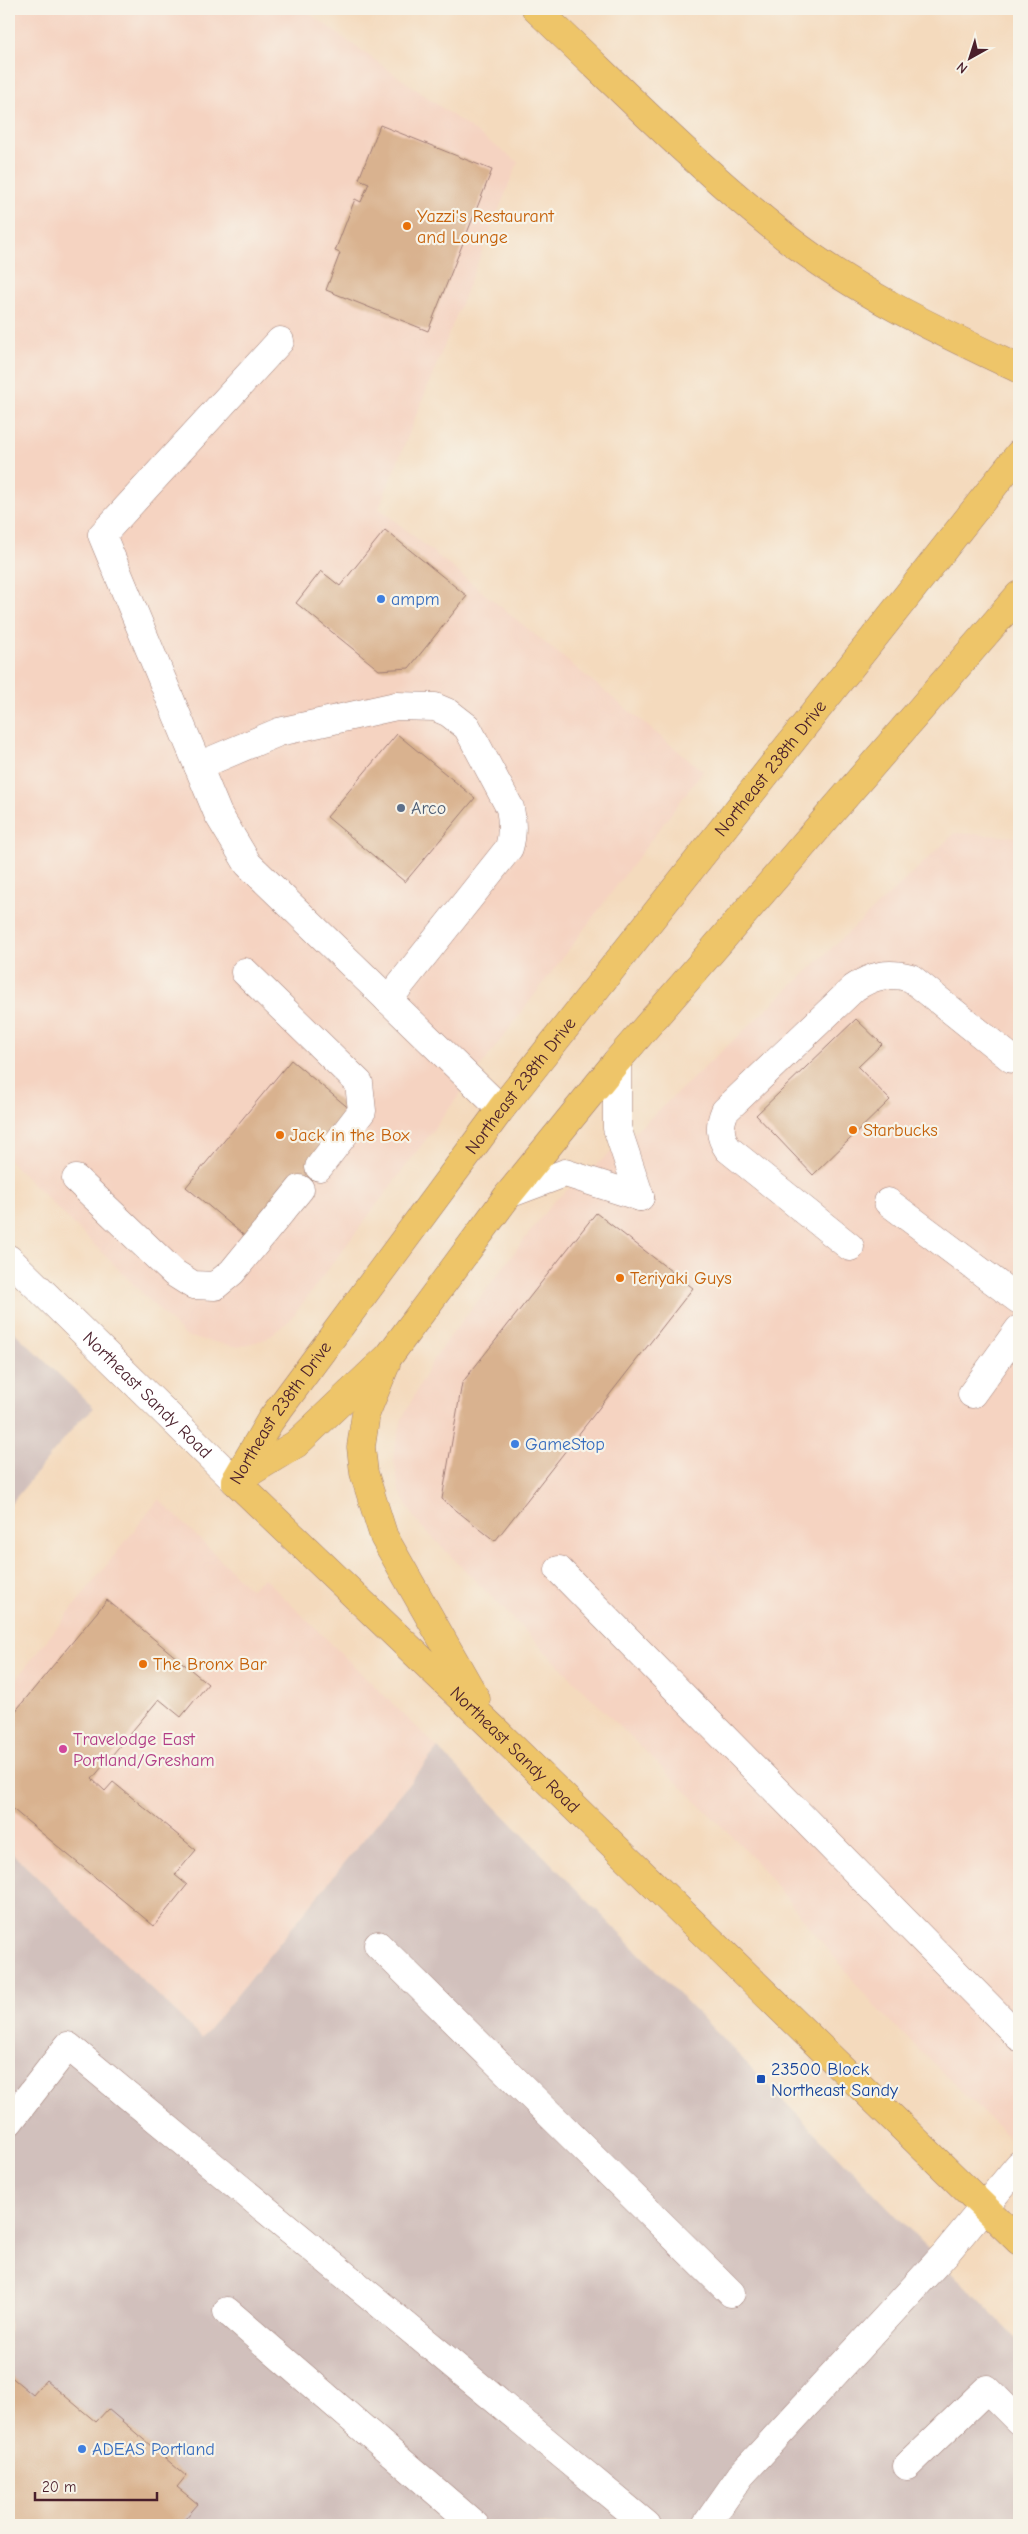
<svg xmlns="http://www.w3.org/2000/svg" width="1028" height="2534" font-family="'Comic Neue',sans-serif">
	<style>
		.built { fill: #f5d3c1 }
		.industrial { fill: #d1c0bc }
		.building { fill: #d9b28f }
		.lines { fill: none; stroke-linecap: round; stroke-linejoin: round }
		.minor-casing { stroke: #9f7c74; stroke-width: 29 }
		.major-casing { stroke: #9f7c74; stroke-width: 29 }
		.highway-casing { stroke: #9f7c74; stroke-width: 29 }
		.minor { stroke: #fff; stroke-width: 28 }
		.major { stroke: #eec569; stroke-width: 28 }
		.highway { stroke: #eec569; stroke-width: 28 }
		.food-dot { fill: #e8710a; stroke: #f7f3e8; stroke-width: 2 }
		.shop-dot { fill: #3f7fe0; stroke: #f7f3e8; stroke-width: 2 }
		.service-dot { fill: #5c6f8a; stroke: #f7f3e8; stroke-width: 2 }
		.hotel-dot { fill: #d1479c; stroke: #f7f3e8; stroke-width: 2 }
		.transit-dot { fill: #1a4fb4; stroke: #f7f3e8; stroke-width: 2 }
		.labels { text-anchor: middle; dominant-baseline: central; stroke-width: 4.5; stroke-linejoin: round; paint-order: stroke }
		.food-label { font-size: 18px; fill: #c56008; stroke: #f7f3e8; text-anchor: start }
		.shop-label { font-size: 18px; fill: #366cbe; stroke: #f7f3e8; text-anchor: start }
		.street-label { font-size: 18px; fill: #4a1f2b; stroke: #f7f3e8 }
		.service-label { font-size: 18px; fill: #4e5e75; stroke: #f7f3e8; text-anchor: start }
		.hotel-label { font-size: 18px; fill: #b23c85; stroke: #f7f3e8; text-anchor: start }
		.transit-label { font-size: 18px; fill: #164399; stroke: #f7f3e8; text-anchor: start }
	</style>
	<rect width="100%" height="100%" fill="#f7f3e8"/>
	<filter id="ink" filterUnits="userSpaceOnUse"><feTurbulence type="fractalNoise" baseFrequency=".02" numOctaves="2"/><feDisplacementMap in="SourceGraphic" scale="10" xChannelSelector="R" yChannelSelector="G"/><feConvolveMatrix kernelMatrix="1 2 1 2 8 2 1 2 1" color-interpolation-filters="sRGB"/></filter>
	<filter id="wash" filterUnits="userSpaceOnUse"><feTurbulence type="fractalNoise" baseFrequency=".0096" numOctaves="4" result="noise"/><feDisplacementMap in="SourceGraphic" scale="20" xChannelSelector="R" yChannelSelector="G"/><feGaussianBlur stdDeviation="1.12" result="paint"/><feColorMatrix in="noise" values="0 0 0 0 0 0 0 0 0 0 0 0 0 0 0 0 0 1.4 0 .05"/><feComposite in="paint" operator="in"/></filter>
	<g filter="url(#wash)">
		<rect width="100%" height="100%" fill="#f4dabd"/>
		<path class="built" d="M9 9H303L518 162 379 508 703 771 290 1320 266 1339 238 1347 185 1336 9 1160Z
			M955 833 1019 837V2147L875 2007 750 1854 610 1717 416 1521 399 1491 393 1455 402 1419 434 1358 552 1203 647 1121Z
			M159 1499 250 1589 264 1578 438 1748 202 2038 9 1850V1688Z"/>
		<path class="industrial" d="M9 1327 94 1408 78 1422 9 1506Z
			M438 1748 1019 2341V2525H9V1850L202 2038Z"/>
		<g id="blocks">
			<path class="building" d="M380 125 492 170 428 331 326 290 340 253 335 251 355 199 361 202 369 183 359 179Z
				M385 530 467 596 409 668 379 670 296 603 321 571 340 586Z
				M397 734 475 798 405 882 327 817Z
				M856 1019 882 1044 858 1067 890 1100 813 1175 756 1115Z
				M291 1060 351 1110 321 1169 253 1243 186 1187Z
				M596 1213 693 1288 495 1541 442 1499 462 1383Z
				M107 1600 208 1684 181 1717 159 1699 92 1779 105 1791 113 1782 196 1850 175 1875 187 1885 154 1926 9 1806V1719Z
				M9 2375 33 2395 46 2380 96 2422 108 2409 186 2476 177 2487 198 2504 185 2519 192 2525H9Z"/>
		</g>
	</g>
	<g filter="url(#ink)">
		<use href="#blocks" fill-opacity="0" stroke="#9f7c74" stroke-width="1"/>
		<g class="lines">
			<g class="minor-casing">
				<g id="minor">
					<path d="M280 341 102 535 218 814 248 864 501 1109"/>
					<path d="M198 766 279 732 396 706 435 707 449 713 467 727 510 808C513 823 513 834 509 848L388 1000"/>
					<path d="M245 972 359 1083 362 1111 319 1167"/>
					<path d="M617 1061V1128L640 1197"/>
					<path d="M76 1179 174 1273 193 1285 215 1286 232 1272 300 1189"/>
					<path d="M509 1194 565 1173 640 1197"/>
					<path d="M888 1202 1019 1300"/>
					<path d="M850 1247 728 1149C719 1136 719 1125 725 1111L854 988C873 975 888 972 911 978L1012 1059"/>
					<path id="s1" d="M9 1259 235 1481"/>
					<path d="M972 1394 1019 1329"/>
					<path d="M559 1570 1019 2037"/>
					<path d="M378 1945 731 2293"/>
					<path d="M9 2122 68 2046 647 2525"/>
					<path d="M227 2311 475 2525"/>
					<path d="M907 2466 987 2389 1019 2421"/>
					<path d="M706 2525 741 2475 945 2254 1019 2165"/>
				</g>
			</g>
			<g class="major-casing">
				<g id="major">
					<path d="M386 1364 366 1413 361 1447 364 1473 384 1537 476 1699"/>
					<path d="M239 1479 296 1444 389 1356 509 1194 617 1061 1019 595"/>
					<path id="s2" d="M235 1481 270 1421 501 1109 1019 454"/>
					<path id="s3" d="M235 1481 490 1725 1019 2241"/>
				</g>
			</g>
			<g class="highway-casing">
				<path id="highway" d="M536 9C619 87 699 169 788 239 859 294 939 331 1019 369"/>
			</g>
			<use href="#minor" class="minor"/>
			<use href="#major" class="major"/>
			<use href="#highway" class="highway"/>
		</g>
	</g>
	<g class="food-dot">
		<circle cx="407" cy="226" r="5"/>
		<circle cx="853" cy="1130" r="5"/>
		<circle cx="280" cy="1135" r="5"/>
		<circle cx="620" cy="1278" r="5"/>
		<circle cx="143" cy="1664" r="5"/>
	</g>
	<g class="shop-dot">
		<circle cx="381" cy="599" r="5"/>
		<circle cx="515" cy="1444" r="5"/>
		<circle cx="82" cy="2449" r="5"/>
	</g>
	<circle class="service-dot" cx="401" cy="808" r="5"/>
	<circle class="hotel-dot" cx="63" cy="1749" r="5"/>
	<rect class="transit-dot" x="756" y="2074" width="10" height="10" rx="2.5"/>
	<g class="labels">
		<g class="food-label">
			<text x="417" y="216">Yazzi's Restaurant<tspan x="417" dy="21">and Lounge</tspan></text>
			<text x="863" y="1130">Starbucks</text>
			<text x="290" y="1135">Jack in the Box</text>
			<text x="630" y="1278">Teriyaki Guys</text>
			<text x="153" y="1664">The Bronx Bar</text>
		</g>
		<g class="shop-label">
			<text x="391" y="599">ampm</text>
			<text x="525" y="1444">GameStop</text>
			<text x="92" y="2449">ADEAS Portland</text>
		</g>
		<g class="street-label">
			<text stroke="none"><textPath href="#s2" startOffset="892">Northeast 238th Drive</textPath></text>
			<text stroke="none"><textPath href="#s2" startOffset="488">Northeast 238th Drive</textPath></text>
			<text stroke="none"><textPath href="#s1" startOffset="194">Northeast Sandy Road</textPath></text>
			<text stroke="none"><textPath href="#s2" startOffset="82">Northeast 238th Drive</textPath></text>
			<text stroke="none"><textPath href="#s3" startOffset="388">Northeast Sandy Road</textPath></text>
		</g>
		<g class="service-label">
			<text x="411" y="808">Arco</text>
		</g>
		<g class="hotel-label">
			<text x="73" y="1739">Travelodge East<tspan x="73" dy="21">Portland/Gresham</tspan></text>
		</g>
		<g class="transit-label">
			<text x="771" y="2069">23500 Block<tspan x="771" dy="21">Northeast Sandy</tspan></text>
		</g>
	</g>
	<rect width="1028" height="2534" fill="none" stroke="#f7f3e8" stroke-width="30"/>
	<g transform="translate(970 58) rotate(219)" stroke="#f7f3e8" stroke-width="4" paint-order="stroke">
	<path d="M0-4L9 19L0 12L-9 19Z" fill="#4a1f2b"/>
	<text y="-8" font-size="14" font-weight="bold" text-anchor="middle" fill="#4a1f2b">N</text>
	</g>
	<path d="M35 2492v8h122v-8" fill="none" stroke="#4a1f2b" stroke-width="2.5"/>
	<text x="42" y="2492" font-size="15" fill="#4a1f2b" stroke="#f7f3e8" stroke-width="4" paint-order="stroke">20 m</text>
</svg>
